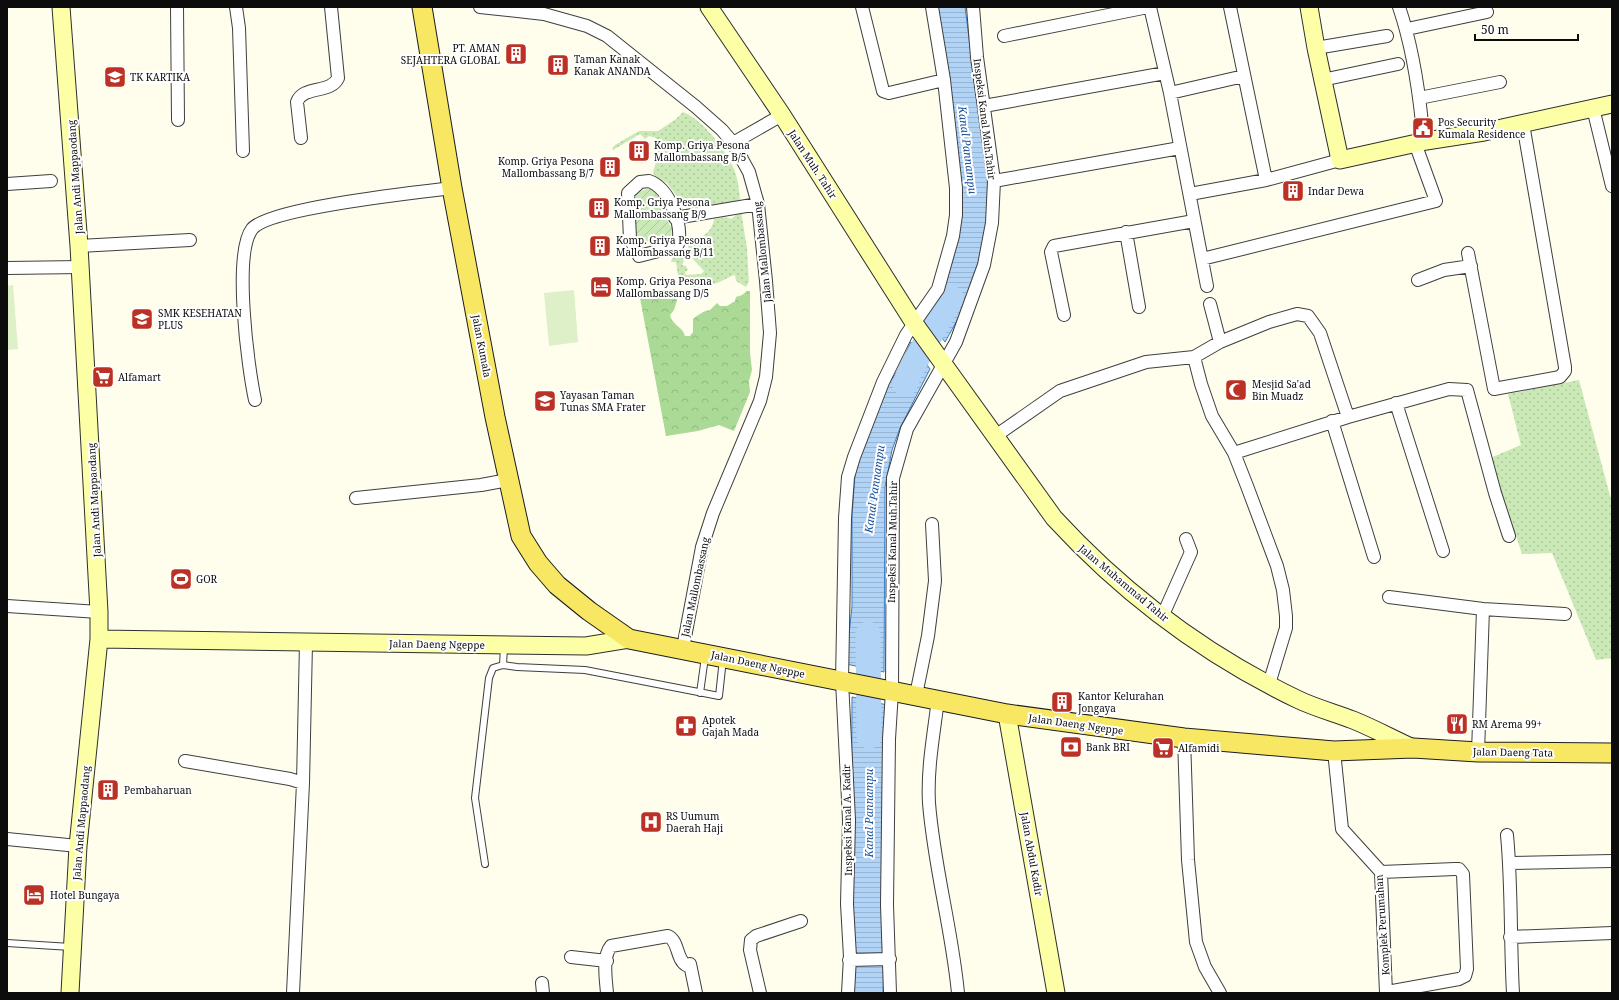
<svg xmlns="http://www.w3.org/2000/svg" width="1619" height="1000" font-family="'Noto Serif',serif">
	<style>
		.grass { fill: url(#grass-dots) }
		.forest { fill: url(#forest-crowns) }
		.garden { fill: url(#garden-furrows) }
		.pitch { fill: #ddf0c8 }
		.water { fill: url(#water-rules); stroke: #397fcc }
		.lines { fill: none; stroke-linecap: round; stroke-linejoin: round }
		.river { stroke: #b1d3f6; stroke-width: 25 }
		.lane-casing { stroke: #3f3f3f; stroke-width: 8 }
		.street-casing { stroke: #3f3f3f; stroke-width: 14 }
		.secondary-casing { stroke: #2e2e2e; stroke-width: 19 }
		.primary-casing { stroke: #1d1d1d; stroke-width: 21 }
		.lane { stroke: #fff; stroke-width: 6 }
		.street { stroke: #fff; stroke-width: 12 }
		.secondary { stroke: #fdffa7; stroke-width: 17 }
		.primary { stroke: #f8e763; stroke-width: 19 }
		.labels { text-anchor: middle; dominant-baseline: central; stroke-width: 4; stroke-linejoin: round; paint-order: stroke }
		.poi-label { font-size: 10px; fill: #0c0c0c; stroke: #fff; text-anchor: start }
		.street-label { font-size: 10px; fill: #0c0c0c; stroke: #fff }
		.water-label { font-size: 11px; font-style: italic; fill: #17519d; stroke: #fff }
	</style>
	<defs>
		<pattern id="grass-dots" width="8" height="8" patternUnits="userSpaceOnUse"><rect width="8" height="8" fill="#cae9b6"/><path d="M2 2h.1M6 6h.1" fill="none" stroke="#acc79b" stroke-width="1.8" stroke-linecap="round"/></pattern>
		<pattern id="forest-crowns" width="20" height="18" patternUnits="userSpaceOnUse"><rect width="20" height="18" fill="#abd996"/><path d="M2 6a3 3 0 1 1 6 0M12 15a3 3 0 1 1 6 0" fill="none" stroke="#92b980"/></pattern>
		<pattern id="garden-furrows" width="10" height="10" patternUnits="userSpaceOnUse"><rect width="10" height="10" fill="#cae9b6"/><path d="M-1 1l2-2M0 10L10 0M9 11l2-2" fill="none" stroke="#acc79b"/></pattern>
		<pattern id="water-rules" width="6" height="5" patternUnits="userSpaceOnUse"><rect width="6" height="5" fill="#b1d3f6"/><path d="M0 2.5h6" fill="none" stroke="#97b4d2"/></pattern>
	</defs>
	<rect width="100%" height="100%" fill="#fffeec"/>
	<path class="grass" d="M683 112C702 119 726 150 734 169 738 179 739 189 740 199L738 202 706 209 704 205 699 203 684 206 667 183 655 176 653 172C656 164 660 146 656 138L649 136 645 139 640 134 613 150 612 148 615 145 639 131H658L676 119Z
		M741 211 747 248 749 282 746 287 736 281 735 275C724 278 719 286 707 283L696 290 689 285 681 286V278L678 276 676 262H671L673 256 682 257 684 261 682 265 686 266 688 270 685 272 686 275 701 274 704 271 690 256 687 240 695 241C705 235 712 231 714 219L726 217 731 219Z
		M1579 380 1612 503V658L1596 660 1552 553 1522 554 1490 458 1521 445 1508 394Z"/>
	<path class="forest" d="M675 289 674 296 677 300 674 310 670 315C672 325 683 327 685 336H690L693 332V319C698 315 703 311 710 310L717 303 720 306H727L735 301 736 297 742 295 747 291H750V353L752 370 749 381 750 392 734 431 719 425 698 431 666 436 640 298 647 299 653 294 657 296 664 291Z"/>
	<path class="garden" d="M651 188C667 203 661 213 672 228L671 240 665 243 656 238 645 244 639 243 636 237 634 195 643 190Z"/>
	<path class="pitch" d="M13 285 18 349 7 350V286Z
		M574 290 578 342 549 346 544 293Z"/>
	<path class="water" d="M937 7H965L988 186 986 244 959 317 945 342 926 316 952 263 959 233Z
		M911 342 930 369 900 428 892 450 885 487 884 672 846 664 852 606V516L855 474 859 454 886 388 898 370Z
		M852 697 887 705 885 957H851Z
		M851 963H884L883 993H853Z"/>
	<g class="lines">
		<path class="river" d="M905 384 911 369 951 298
			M868 634 869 736"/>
		<g class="lane-casing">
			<path id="lane" d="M503 665 504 647
				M700 693 705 657
				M485 864 475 798 489 678 493 668 503 665 517 667 585 670 719 696 723 659
				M7 943 71 947"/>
		</g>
		<g class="street-casing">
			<path id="street" d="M177 7 178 120
				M236 7 239 28 243 151
				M480 7 544 14 587 26 607 36 696 107 722 130 733 143 749 172 758 204 766 281 770 333 766 377 760 401 713 513 702 547 683 648
				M862 7 883 91 889 93 944 80
				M1150 7 1170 93 1207 286
				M1230 7 1266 180
				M1399 7C1412 45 1418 84 1422 123
				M1407 29 1487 12
				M1004 36 1148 7
				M1316 48 1387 36
				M1322 80 1398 64
				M1170 93 1244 76
				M1419 98 1500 82
				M984 106 1165 73
				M1593 108 1612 186
				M301 138 297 102C303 85 331 94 338 78L331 7
				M733 143 782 115
				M649 181C669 188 683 224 678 244L670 248 639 256 630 239 628 193 640 182Z
				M994 181 1180 148
				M7 184 51 181
				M1190 194 1266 180 1340 160
				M675 218 758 204
				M1126 232 1139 307
				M79 246 190 240
				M1468 253 1494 389 1560 377 1565 371V367L1523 124
				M1202 259 1436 201 1415 143
				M7 268 81 267
				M1418 280 1444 270 1471 266
				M1210 304 1220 342
				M1064 315 1051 252 1054 246 1194 221
				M1194 357 1201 384 1212 416 1234 453 1247 486 1277 566 1283 590 1286 616V628L1269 684
				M255 400C248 368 233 254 252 229 268 208 419 192 452 188
				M1396 403 1443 551
				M1348 417 1449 389 1467 390 1495 493 1509 536
				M1332 421 1374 557
				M994 437 1060 391 1146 362 1194 357 1220 342 1269 322 1297 314 1308 316 1320 333 1348 417 1234 453
				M356 498 481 485 508 480
				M1389 597 1483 609 1478 752
				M7 606 99 612
				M1483 609 1565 614
				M1162 617 1191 552 1186 539
				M916 695 928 636 935 581 932 524
				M938 699C934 733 927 768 929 803 934 867 952 929 958 993
				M1184 738 1188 860 1196 942 1205 967 1220 993
				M1334 751 1342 829 1381 872 1386 993
				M185 761 290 779 303 783
				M1507 835C1512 888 1510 941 1513 993
				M7 839 78 846
				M1510 863 1612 861
				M1381 872 1455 869H1459L1463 874 1467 969 1465 976 1459 979 1387 992
				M1510 937 1612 933
				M571 957 607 961
				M849 960 890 959
				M542 983 543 993
				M293 993 303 783 306 643
				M607 993C606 980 602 957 611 946L668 936C679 941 676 959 686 965L690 964 696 993
				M760 993 750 950 751 940 756 936 801 921
				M848 993 850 957 847 904 849 820 842 681 845 518 848 477 854 457 883 382 906 335 938 289 953 236 956 215V188L944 80 932 7
				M890 993 887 905 889 739 892 691 893 478 907 429 956 342 984 265 992 223 994 181 977 57 973 7"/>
		</g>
		<g class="secondary-casing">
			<path id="secondary" d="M61 7 79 246 99 612V639L78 846 70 993
				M709 7 782 115 914 323 1054 518C1123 593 1207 656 1299 700 1316 708 1335 713 1353 720 1373 728 1393 739 1413 748
				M1309 7 1316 48 1340 160 1426 141 1484 132 1612 104
				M99 639 586 646 629 639
				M1007 714 1056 993"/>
		</g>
		<g class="primary-casing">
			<path id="primary" d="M422 7 452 188 495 417 521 536 538 563 557 585 589 611 629 639 1007 714 1184 738 1334 751 1413 748 1478 752 1612 753"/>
		</g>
		<use href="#lane" class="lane"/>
		<use href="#street" class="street"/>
		<use href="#secondary" class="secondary"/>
		<use href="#primary" class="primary"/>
	</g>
	<defs>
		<g id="building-square" transform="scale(1.15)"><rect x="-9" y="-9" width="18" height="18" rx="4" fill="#bc3125" stroke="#fff"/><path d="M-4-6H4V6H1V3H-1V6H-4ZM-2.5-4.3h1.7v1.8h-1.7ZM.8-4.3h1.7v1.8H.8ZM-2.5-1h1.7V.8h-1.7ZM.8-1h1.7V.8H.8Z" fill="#fff"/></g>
		<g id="school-square" transform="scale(1.15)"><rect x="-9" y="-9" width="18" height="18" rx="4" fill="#bc3125" stroke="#fff"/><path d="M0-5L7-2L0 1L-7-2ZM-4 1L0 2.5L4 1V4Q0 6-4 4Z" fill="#fff"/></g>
		<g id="civic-square" transform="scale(1.15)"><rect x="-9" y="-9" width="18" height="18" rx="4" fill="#bc3125" stroke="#fff"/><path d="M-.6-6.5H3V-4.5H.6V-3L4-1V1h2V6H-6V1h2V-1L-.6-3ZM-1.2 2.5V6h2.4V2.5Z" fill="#fff"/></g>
		<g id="hotel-square" transform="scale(1.15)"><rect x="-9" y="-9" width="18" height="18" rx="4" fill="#bc3125" stroke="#fff"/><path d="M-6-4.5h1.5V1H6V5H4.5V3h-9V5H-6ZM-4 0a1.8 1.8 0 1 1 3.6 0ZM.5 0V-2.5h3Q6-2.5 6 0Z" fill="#fff"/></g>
		<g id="supermarket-square" transform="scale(1.15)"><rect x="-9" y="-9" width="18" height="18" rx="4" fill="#bc3125" stroke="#fff"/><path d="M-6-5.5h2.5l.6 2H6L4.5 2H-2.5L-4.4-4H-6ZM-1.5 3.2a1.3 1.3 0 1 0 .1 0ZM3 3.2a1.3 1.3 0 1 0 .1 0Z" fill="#fff"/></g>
		<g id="mosque-square" transform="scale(1.15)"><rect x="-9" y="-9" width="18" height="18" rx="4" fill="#bc3125" stroke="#fff"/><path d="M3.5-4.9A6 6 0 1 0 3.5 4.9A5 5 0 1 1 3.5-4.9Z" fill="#fff"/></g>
		<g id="stadium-square" transform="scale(1.15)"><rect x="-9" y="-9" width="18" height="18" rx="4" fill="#bc3125" stroke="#fff"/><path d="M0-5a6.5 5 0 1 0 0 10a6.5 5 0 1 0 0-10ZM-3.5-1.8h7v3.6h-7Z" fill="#fff"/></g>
		<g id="restaurant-square" transform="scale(1.15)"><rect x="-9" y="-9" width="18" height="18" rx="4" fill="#bc3125" stroke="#fff"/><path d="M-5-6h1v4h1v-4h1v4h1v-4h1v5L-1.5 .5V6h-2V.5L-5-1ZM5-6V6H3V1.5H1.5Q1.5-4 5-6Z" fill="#fff"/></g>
		<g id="pharmacy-square" transform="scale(1.15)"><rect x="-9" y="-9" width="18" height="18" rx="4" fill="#bc3125" stroke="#fff"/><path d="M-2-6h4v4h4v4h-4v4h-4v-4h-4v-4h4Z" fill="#fff"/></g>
		<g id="bank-square" transform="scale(1.15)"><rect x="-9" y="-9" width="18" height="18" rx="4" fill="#bc3125" stroke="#fff"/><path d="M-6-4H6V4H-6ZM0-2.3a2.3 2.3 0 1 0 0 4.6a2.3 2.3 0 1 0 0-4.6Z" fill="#fff"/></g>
		<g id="hospital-square" transform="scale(1.15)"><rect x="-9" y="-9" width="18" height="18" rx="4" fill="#bc3125" stroke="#fff"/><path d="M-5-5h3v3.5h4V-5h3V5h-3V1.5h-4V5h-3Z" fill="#fff"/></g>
	</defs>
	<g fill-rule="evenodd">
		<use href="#building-square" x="516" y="54"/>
		<use href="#building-square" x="558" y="65"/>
		<use href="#school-square" x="115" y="77"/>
		<use href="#civic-square" x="1423" y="128"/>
		<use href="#building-square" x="639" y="151"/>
		<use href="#building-square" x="610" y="167"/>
		<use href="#building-square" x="1293" y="191"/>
		<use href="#building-square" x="599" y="208"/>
		<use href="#building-square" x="600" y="246"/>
		<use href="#hotel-square" x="601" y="287"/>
		<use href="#school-square" x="142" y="319"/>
		<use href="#supermarket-square" x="103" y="377"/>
		<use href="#mosque-square" x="1236" y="390"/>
		<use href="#school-square" x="545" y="401"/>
		<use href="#stadium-square" x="181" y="579"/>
		<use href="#building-square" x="1062" y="702"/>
		<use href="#restaurant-square" x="1457" y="724"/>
		<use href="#pharmacy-square" x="686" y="726"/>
		<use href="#bank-square" x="1071" y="747"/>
		<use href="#supermarket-square" x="1163" y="748"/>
		<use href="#building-square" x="108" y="790"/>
		<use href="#hospital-square" x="651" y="822"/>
		<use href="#hotel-square" x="34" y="895"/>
	</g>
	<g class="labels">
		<g class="poi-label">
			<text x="500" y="48" text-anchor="end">PT. AMAN<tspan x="500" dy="12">SEJAHTERA GLOBAL</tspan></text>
			<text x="574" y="59">Taman Kanak<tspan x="574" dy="12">Kanak ANANDA</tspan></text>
			<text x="130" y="77">TK KARTIKA</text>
			<text x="1438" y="122">Pos Security<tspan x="1438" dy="12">Kumala Residence</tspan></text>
			<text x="654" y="145">Komp. Griya Pesona<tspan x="654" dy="12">Mallombassang B/5</tspan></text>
			<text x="594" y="161" text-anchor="end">Komp. Griya Pesona<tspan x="594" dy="12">Mallombassang B/7</tspan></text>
			<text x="1308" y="191">Indar Dewa</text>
			<text x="614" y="202">Komp. Griya Pesona<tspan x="614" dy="12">Mallombassang B/9</tspan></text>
			<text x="616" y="240">Komp. Griya Pesona<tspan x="616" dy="12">Mallombassang B/11</tspan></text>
			<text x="616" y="281">Komp. Griya Pesona<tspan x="616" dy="12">Mallombassang D/5</tspan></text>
			<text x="158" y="313">SMK KESEHATAN<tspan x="158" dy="12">PLUS</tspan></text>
			<text x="118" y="377">Alfamart</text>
			<text x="1252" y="384">Mesjid Sa'ad<tspan x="1252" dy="12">Bin Muadz</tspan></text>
			<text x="560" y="395">Yayasan Taman<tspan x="560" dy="12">Tunas SMA Frater</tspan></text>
			<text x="196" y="579">GOR</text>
			<text x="1078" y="696">Kantor Kelurahan<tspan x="1078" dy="12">Jongaya</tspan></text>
			<text x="702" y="720">Apotek<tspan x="702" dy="12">Gajah Mada</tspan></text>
			<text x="1472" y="724">RM Arema 99+</text>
			<text x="1086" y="747">Bank BRI</text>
			<text x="1178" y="748">Alfamidi</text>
			<text x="124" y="790">Pembaharuan</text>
			<text x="666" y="816">RS Uumum<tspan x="666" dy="12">Daerah Haji</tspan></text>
			<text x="50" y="895">Hotel Bungaya</text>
		</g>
		<g class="street-label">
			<text transform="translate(985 119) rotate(83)">Inspeksi Kanal Muh.Tahir</text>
			<text transform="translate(813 164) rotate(57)">Jalan Muh. Tahir</text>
			<text transform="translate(75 177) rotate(-94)">Jalan Andi Mappaodang</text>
			<text transform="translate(762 252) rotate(-96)">Jalan Mallombassang</text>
			<text transform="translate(482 346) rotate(79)">Jalan Kumala</text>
			<text transform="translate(94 500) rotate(-93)">Jalan Andi Mappaodang</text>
			<text transform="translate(892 542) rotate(-89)">Inspeksi Kanal Muh.Tahir</text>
			<text transform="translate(1124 583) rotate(40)">Jalan Muhammad Tahir</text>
			<text transform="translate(695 587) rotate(-78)">Jalan Mallombassang</text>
			<text transform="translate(437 644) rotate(1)">Jalan Daeng Ngeppe</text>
			<text transform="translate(758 664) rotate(12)">Jalan Daeng Ngeppe</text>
			<text transform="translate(1076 724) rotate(8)">Jalan Daeng Ngeppe</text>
			<text transform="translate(1513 752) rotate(1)">Jalan Daeng Tata</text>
			<text transform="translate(847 820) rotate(-91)">Inspeksi Kanal A. Kadir</text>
			<text transform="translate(81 823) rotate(-85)">Jalan Andi Mappaodang</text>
			<text transform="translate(1032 854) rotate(80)">Jalan Abdul Kadir</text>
			<text transform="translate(1382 925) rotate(-94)">Komplek Perumahan</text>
		</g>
		<g class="water-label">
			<text transform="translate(968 150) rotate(83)">Kanal Pannampu</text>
			<text transform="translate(874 489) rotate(-82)">Kanal Pannampu</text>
			<text transform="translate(868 813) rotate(-90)">Kanal Pannampu</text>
		</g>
	</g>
	<rect width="1619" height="1000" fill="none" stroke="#0c0c0c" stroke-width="16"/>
	<path d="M1475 34v6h103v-6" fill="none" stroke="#0c0c0c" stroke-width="2"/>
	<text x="1481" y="34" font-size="12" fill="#0c0c0c" stroke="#ffffff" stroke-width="3" paint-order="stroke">50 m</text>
</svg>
